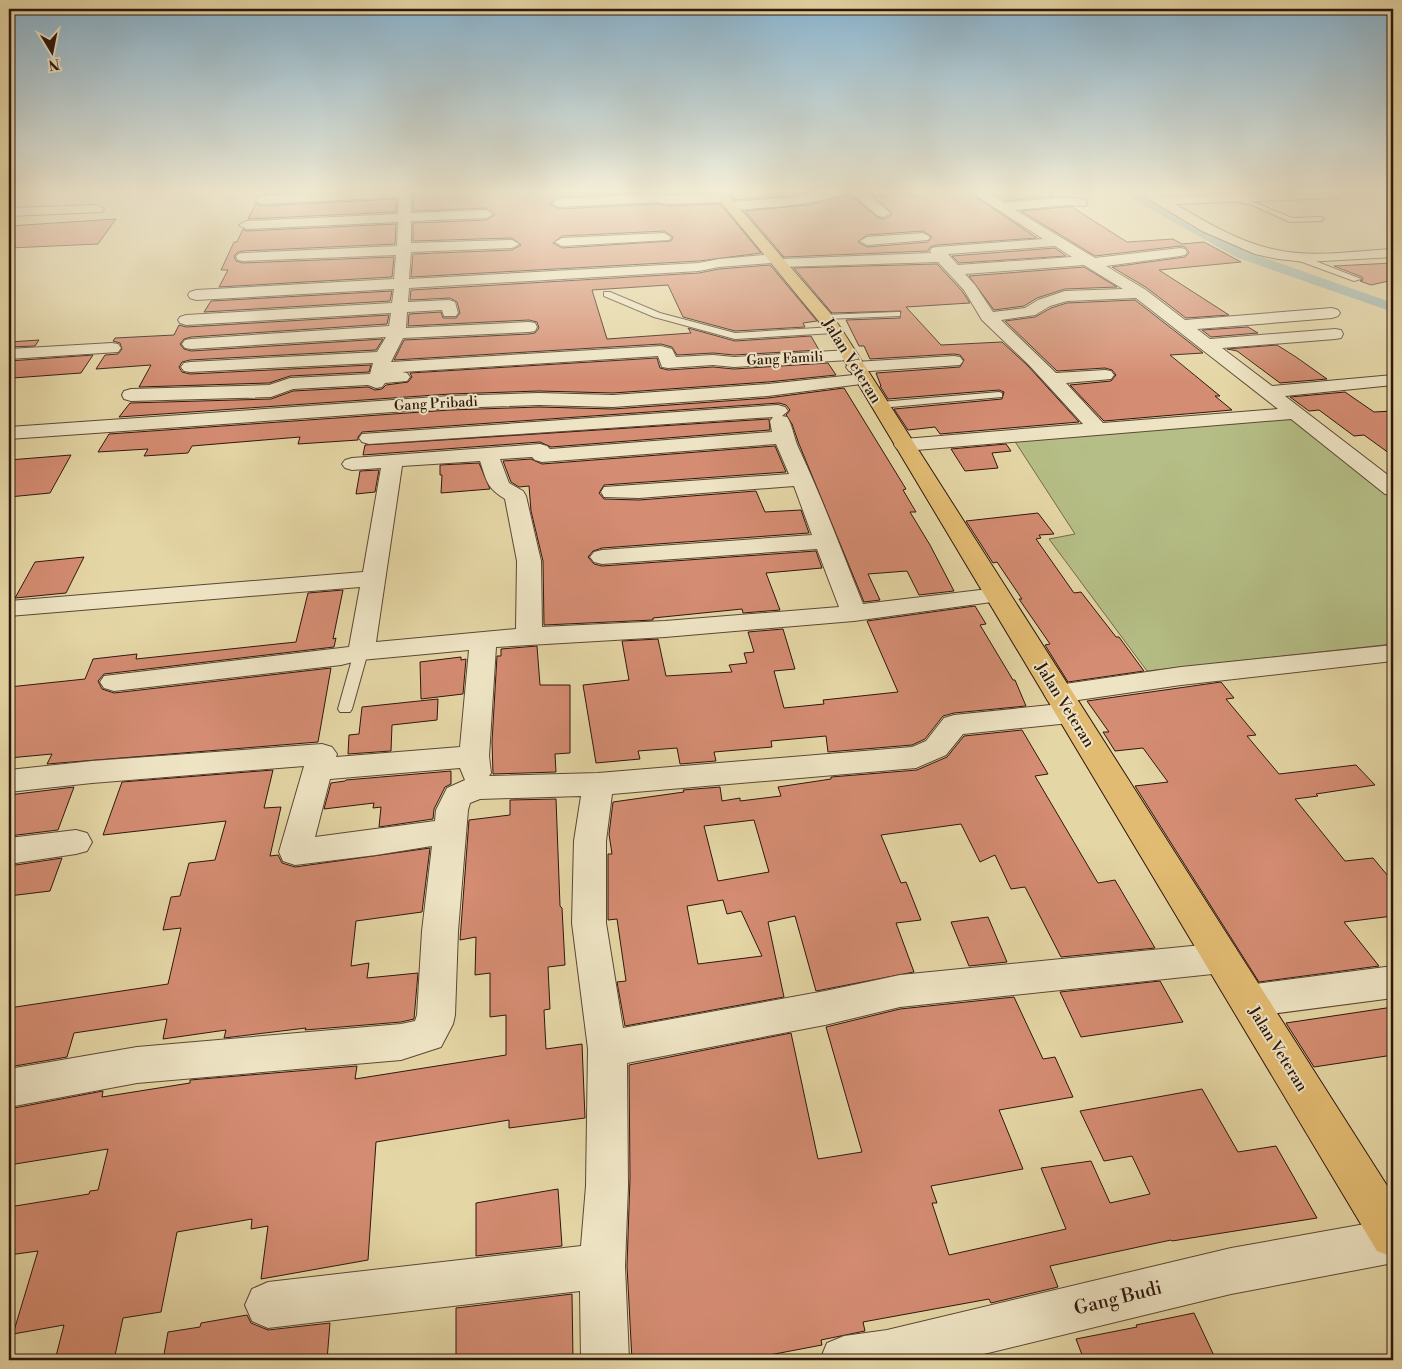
<svg xmlns="http://www.w3.org/2000/svg" width="1402" height="1369" font-family="'Libre Bodoni',serif">
	<style>
		.green { fill: #b5be86; stroke: #726a4a }
		.lines { fill: none; stroke-linecap: round; stroke-linejoin: round }
		.canal { fill: #99b7b1; fill-rule: evenodd }
		.building { fill: #d48c72; stroke: #2e170e; fill-rule: evenodd }
		.service-casing { stroke: #5c4734; stroke-width: 2 }
		.minor-casing { stroke: #5c4734; stroke-width: 2 }
		.primary-casing { stroke: #2e170e; stroke-width: 2 }
		.service { fill: #eee4c4; fill-rule: evenodd }
		.minor { fill: #eee4c4; fill-rule: evenodd }
		.primary { fill: #e2bb72; fill-rule: evenodd }
		.labels { text-anchor: middle; dominant-baseline: central; stroke-width: 4; stroke-linejoin: round; paint-order: stroke }
		.far-street-label { font-size: 14px; fill: #2e170e; stroke: #eee4c4 }
		.street-label { font-size: 16px; fill: #2e170e; stroke: #eee4c4 }
		.near-street-label { font-size: 19px; fill: #2e170e; stroke: #eee4c4 }
	</style>
	<rect width="100%" height="100%" fill="#e5d6a5"/>
	<filter id="stains"><feTurbulence type="fractalNoise" baseFrequency=".004" numOctaves="4"/><feColorMatrix values="0 0 0 0 .2 0 0 0 0 .09 0 0 0 0 .02 0 0 0 .5 -.17"/></filter>
	<radialGradient id="worn" r=".72"><stop offset=".6" stop-color="#630" stop-opacity="0"/><stop offset="1" stop-color="#630" stop-opacity=".3"/></radialGradient>
	<path class="green" d="M1295 417 1393 496V644L1147 671 1049 539 1075 534 1014 440Z"/>
	<g class="lines">
		<path class="canal" d="M1116 190H1130L1248 252 1393 303V312L1238 258Z"/>
	</g>
	<path class="building" d="M266 190H339L264 194Z
		M413 190H553L554 194 621 190H709L711 193 669 194 658 192 558 197 550 204 558 209 658 204 669 206 720 204 761 253 699 261 411 277 413 254 512 250 521 245 512 238 413 241V223L486 220 495 215 486 208 413 211ZM664 231 673 237 671 241 562 248 553 243 562 236Z
		M727 190H820L789 196 735 200Z
		M866 190H870L875 196 908 194 919 196 923 193 966 190 1037 238 937 245 930 247 928 251 784 257 745 211 807 205 850 194 877 217 884 219 891 215V212ZM923 231 932 237 928 242 867 247 858 242 867 235Z
		M987 190H1046L1055 196 1004 201Z
		M397 199 396 212 248 219 256 203 261 206Z
		M1065 207H1072L1127 242 1173 239 1182 244 1204 242 1241 262 1159 270 1229 315 1186 318 1147 288 1112 267 1185 257 1189 253 1185 247 1180 246 1095 256 1021 211Z
		M116 219 98 244 9 248V226Z
		M396 224 395 244 243 251 238 252 234 256 236 261 243 263 394 257 392 277 219 287 228 270H221L234 242H237L243 229 246 231Z
		M1055 248 1066 256 959 263 952 256Z
		M1393 263V280L1371 285 1360 281 1363 280 1362 277 1334 266Z
		M937 264 962 291 970 303 906 307 941 345 1002 342 1028 366 1079 422 940 434 935 427 908 430 894 409 1002 399 1004 392 999 390 888 399 880 386H881L876 373 960 367 964 360 960 355 954 354 870 359 864 346H859L846 320 900 318 901 311 832 313 794 268Z
		M770 265 817 321 803 323 805 327 735 331 683 317 668 285 592 290 607 339 691 333 688 328 735 341 811 336 819 350 734 355 713 353 677 355 672 347 661 344 394 360 404 340 529 334 535 333 539 328 537 322 529 320 408 326 409 314 441 312 443 318H456L460 313 457 302 450 298 410 300 411 290 699 273 719 269Z
		M1084 267 1117 287 1065 289 1037 298 1024 306 994 310 969 276Z
		M392 291 390 301 204 312 211 301Z
		M1135 300 1203 353 1170 355 1220 396H1215L1232 410 1104 421 1070 385 1111 381 1116 375 1112 370 1105 368 1057 371 1005 321 1035 317 1051 308 1067 303Z
		M389 315 387 324 191 337 184 339 180 344 184 349 191 351 383 339 376 350 190 360 182 362 179 367 182 372 190 374 371 365 369 372 290 376 269 383 139 387 151 365 96 369 105 355 118 354 122 349 120 343 113 341 115 338 174 335 179 325 186 327Z
		M1248 327 1258 333 1211 337 1202 330Z
		M39 340 35 346 9 347V342Z
		M1277 345 1296 357 1327 379 1280 383 1237 351 1227 349Z
		M93 355 81 373 13 378 9 384V361Z
		M657 358 660 368 668 370 713 367 734 369 828 363 836 375 768 382 613 393 539 391 450 394 119 417 130 403 271 399 293 391 368 387 375 390 382 389 386 385 408 382 412 377 410 373Z
		M844 388 906 489 903 490 916 512H910L930 545 954 591 919 595 907 571 868 574 880 600 864 602 799 444 792 424 786 415 790 410 786 405 779 403 362 432 358 437V440L298 444 300 437 192 446 188 453 144 456 148 449 98 452 109 434 450 410 539 407 613 409 768 398Z
		M1345 392 1374 412 1393 411V456L1364 435 1354 436 1319 410 1309 411 1290 397Z
		M769 419 770 430 551 447 540 442 363 455 365 445Z
		M1006 444 1011 451 992 453 998 468 965 471 951 449Z
		M775 446 786 472 604 485 599 493 604 499 639 500 756 491 765 512 801 510 809 533 602 548 593 551 588 557 594 564 602 566 816 551 822 568 766 573 780 610 743 613 742 609 653 618V620L544 625 543 561 531 511 529 486 519 487 511 482 503 461 531 459 542 464Z
		M71 455 50 493 9 497V460Z
		M479 463 490 489 441 493 442 475H440V465Z
		M379 470 375 492 356 494 360 471Z
		M1038 513 1054 534 1039 535 1041 538 1036 539 1074 593 1081 592 1116 637H1119L1144 671 1068 682 1045 645 1050 644 1019 599H1022L997 562 993 563 966 521Z
		M84 557 66 593 15 598 35 562Z
		M343 590 333 639 336 638 334 647 104 674 98 681 102 689 114 693 331 668 318 742 47 764 52 754 9 758V687L85 679 93 659 137 654 136 659 296 642 308 593Z
		M975 606 986 624 980 625 1013 680H1015L1026 706 954 713 943 716 925 739 912 745 828 752 826 736 771 741 772 747 714 752 716 761 680 764 677 748 638 751 640 759 596 763 583 685 629 680 622 641 658 639 666 676 732 672 729 665 747 663 744 653 754 652 748 632 783 629 795 669 774 671 784 708 824 704 823 700 898 692 867 621Z
		M537 646 540 685H570V753L555 754 556 772 493 774 492 742 497 656H501V649Z
		M461 657V660L466 659 463 694 421 699 420 662Z
		M1221 682 1234 698 1226 699 1256 735 1247 736 1279 774 1356 765 1375 785 1316 794 1318 796 1295 799 1345 861 1373 858 1393 882V916L1344 922 1379 966 1259 982 1135 786 1168 782 1143 748 1115 751 1103 732H1109L1087 701Z
		M438 699 437 720 392 725 391 751 348 754 349 735 359 734 362 707Z
		M1022 730 1048 774 1035 776 1098 883 1115 880 1155 948 1061 957 1025 887 1011 889 995 855 980 862 961 824 881 835 901 883 906 882 921 920 896 923 914 972 816 991 795 916 768 922 784 997 625 1026 617 982 626 981 617 919 608 920V854H612L609 834 613 802 684 792 683 790 720 787 722 801 740 798V801L781 796 778 787 831 779V777L917 770 947 757 964 736ZM754 820 769 872 718 881 704 826ZM723 900 727 914 741 911 762 956 698 964 687 906Z
		M273 770 264 808 281 807 270 856 278 855 282 863 295 867 430 848 422 912 356 921 351 966 369 963 367 978 418 973 414 1019 401 1022 305 1030 306 1028 224 1038 226 1030 163 1039 167 1019 74 1033 67 1057 9 1067V1008L168 984 181 928 163 930 171 897 180 896 189 863 215 860 226 821 103 835 122 782Z
		M451 771V784L445 787 434 809 433 819 379 827 381 807 373 808 374 803 324 809 331 783 345 781 346 780Z
		M74 787 58 830 9 836V795Z
		M556 799 560 906 562 908 565 965 548 967 550 1009 544 1010 546 1049 582 1044 585 1118 509 1128V1120L376 1142 368 1260 261 1279 268 1226 251 1229 252 1219 177 1232 161 1312 123 1318 114 1360H55L64 1325 13 1334 38 1251 9 1255V1207L89 1194 90 1191 98 1190 108 1149 9 1165V1109L103 1091 102 1097 190 1083V1080L357 1066 355 1079 506 1055V1015L490 1017V973L475 975 476 937 460 940 469 820 510 815V800Z
		M62 858 50 891 9 896V866Z
		M988 917 1007 962 969 966 951 922Z
		M1160 981 1183 1022 1081 1037 1060 992Z
		M1014 997 1043 1059 1055 1057 1073 1097 999 1110 1023 1169 931 1186 937 1203H932L949 1255 1066 1229 1041 1168 1091 1161 1110 1203 1150 1194 1132 1156 1104 1161 1080 1111 1202 1089 1238 1152 1276 1146 1317 1218 1172 1241 1171 1240 1050 1266 1058 1287 991 1303 989 1299 863 1322 865 1331 821 1340 822 1345 743 1360H632L627 1266 630 1178 629 1065 791 1033 818 1159 862 1152 826 1027 900 1009Z
		M1393 1007V1055L1314 1067 1286 1023Z
		M558 1189 562 1246 476 1256V1203Z
		M572 1294 573 1360H456V1308Z
		M1194 1313 1216 1360H1084L1076 1339 1137 1327 1136 1325Z
		M247 1315 251 1323 268 1330 330 1323 327 1360H163L168 1332 200 1327 201 1323Z"/>
	<g class="lines">
		<g class="service-casing">
			<path id="service" d="M900 190H920L922 192 919 194Z
				M1231 197 1256 203 1292 218 1321 217 1324 219 1321 221 1290 222 1252 205 1229 200V198Z
				M1294 255H1300L1361 279 1354 281 1294 259Z
				M604 292H610L660 313 735 333 834 327 838 330 834 333 735 339 654 317 604 296Z
				M897 312H900V316L825 319 821 317 825 315Z
				M999 392 1002 393V397L880 408 875 405 880 402Z
				M361 648 368 652 352 709 350 712H340L338 709 354 652Z"/>
		</g>
		<g class="minor-casing">
			<path id="minor" d="M383 190H411V213L486 210 493 214 486 218 411 221V243L512 240 519 244 512 248 411 252 409 279 699 263 719 259 774 254 779 255 781 259 931 253 930 251 932 248 937 247 1043 239 968 190H983L1004 203 1065 197 1086 200 1087 203 1086 206 1065 205 1015 210 1095 258 1180 248 1185 249 1187 252 1185 255 1180 256 1106 266 1146 290 1185 320 1332 308 1338 310 1340 313 1338 316 1332 318 1197 329 1210 339 1335 329 1341 330 1343 334 1341 338 1335 339 1222 348 1272 386 1393 375V385L1285 396 1393 479V495L1385 494 1291 419 904 451 897 449 894 445 897 441 904 439 1083 424 1029 365 982 320 964 290 938 262 779 267 774 266 772 263 719 267 699 271 409 288 408 302 449 300 455 302 458 313 456 316H444L442 310 407 312 406 328 529 322 535 323 537 327 535 331 529 332 403 338 391 362 661 346 672 349 676 357 713 355 734 357 849 350 855 351 858 355 855 359 849 360 734 367 713 365 668 368 662 367 658 356 402 372 407 373 410 377 407 381 385 383 382 387 376 388 368 385 293 389 271 397 131 401 124 399 122 395 124 391 131 389 269 385 290 378 370 374 373 363 190 372 184 371 181 367 184 363 190 362 377 352 386 337 191 349 185 348 182 344 185 340 191 339 389 326 391 313 186 325 180 323 178 320 180 317 186 315 392 303 394 289 196 300 190 298 188 295 190 292 196 290 394 279 396 255 243 261 238 260 236 257 238 254 243 253 397 246 398 222 246 229 239 225 246 221 398 214 399 197 261 204 255 200 261 196ZM1055 246 1072 257 958 265 948 254ZM1084 265 1123 289 1065 291 1038 300 1025 308 993 312 975 285 965 274ZM1136 298 1278 409 1103 423 1066 383 1111 379 1114 375 1111 371 1105 370 1056 373 1001 320 1035 315 1050 306 1067 301Z
				M832 190H863L890 213 883 217 878 216 850 192C812 206 771 207 731 210L725 206 731 202 789 198Z
				M1134 190H1150L1163 197 1341 191 1343 194 1337 198 1175 204C1208 223 1240 243 1277 250 1315 258 1355 251 1393 249V257L1306 262 1278 259 1255 254 1202 231Z
				M658 194 669 196 723 194 729 198 723 202 669 204 658 202 558 207 552 203 558 199Z
				M97 205 104 209 102 212 9 216V208Z
				M664 233 671 237 669 240 562 246 555 242 562 238Z
				M923 233 930 237 928 240 867 245 860 241 867 237Z
				M112 343 118 344 121 348 118 352 9 359V349Z
				M954 356 960 357 963 361 960 365 855 372 849 371 846 367 849 363 855 362Z
				M863 374 869 375 872 379 869 383 768 396 613 407 539 405 450 408 9 439V427L450 396 539 393 613 395 768 384Z
				M778 405 785 407 788 411 782 416 787 417C793 426 794 439 799 449 823 500 842 552 863 604L997 588 1006 590 1009 595 1006 600 854 621 665 637 496 647 489 756 491 773 489 776 598 773 912 747 926 741 944 718 954 715 1070 703 1080 706 1084 713 1080 720 1070 723 963 734 946 755 916 768 612 794 606 841V923L623 1028 825 991 900 975 1222 943 1235 947 1240 958 1235 969 1222 973 900 1007 825 1025 627 1063 628 1186 625 1266 629 1360H581L580 1291 268 1328 252 1321 245 1305 252 1289 268 1282 581 1246 586 1186 588 1049 572 923 574 841 581 796 480 799 470 803 468 810 458 931 455 1015 453 1024 441 1047 401 1060 137 1083 9 1107V1069L137 1047 401 1024 415 1021 417 1015 422 931 432 846 376 855 295 865 283 861 279 852 304 766 92 783 9 792V770L92 761 322 744 332 747 337 754 336 757 460 747 469 650 361 660 341 665 114 691 104 688 100 682 104 676 349 647 360 587 9 616V601L363 572 381 468 352 470 345 468 342 464 345 460 352 458 540 444 547 446 550 449 772 432 770 421 773 417 369 444 362 442 359 438 362 434ZM776 444 789 474 604 487 601 492 604 497 639 498 794 486 812 535 602 550 594 552 590 557 594 562 602 564 817 549 839 607 665 621 542 627 541 561 526 496 523 491 509 483 500 459 532 457 535 460 542 462ZM480 461C487 481 486 487 505 499L517 561 516 629 376 642 402 466ZM460 768 465 780 447 788 436 810 435 821 315 837 330 779Z
				M1393 645V661L1181 685 1058 703 1048 701 1044 694 1048 687 1058 685 1181 667Z
				M76 830 87 833 92 842 87 851 76 854 9 864V838Z
				M1393 966V998L1248 1017 1235 1013 1229 1001 1235 989 1248 985Z
				M1393 1219V1263L1231 1294 959 1360H820L827 1343 844 1336 887 1330 1231 1248Z"/>
		</g>
		<g class="primary-casing">
			<path id="primary" d="M711 190H724L831 314 842 330 1393 1195V1257L1377 1251 826 330Z"/>
		</g>
		<use href="#service" class="service"/>
		<use href="#minor" class="minor"/>
		<use href="#primary" class="primary"/>
	</g>
	<linearGradient id="sky" x2="0" y2="1"><stop stop-color="#88b5d2"/><stop offset="0.5" stop-color="#f3edd6"/><stop offset="1" stop-color="#f3edd6" stop-opacity="0"/></linearGradient>
	<rect width="1402" height="382" fill="url(#sky)"/>
	<g class="labels">
		<g class="far-street-label">
			<text transform="translate(785 359) rotate(-3)">Gang Famili</text>
			<text transform="translate(436 404) rotate(-3)">Gang Pribadi</text>
		</g>
		<g class="street-label">
			<text transform="translate(852 361) rotate(58)">Jalan Veteran</text>
			<text transform="translate(1065 705) rotate(58)">Jalan Veteran</text>
			<text transform="translate(1278 1049) rotate(58)">Jalan Veteran</text>
		</g>
		<g class="near-street-label">
			<text transform="translate(1118 1298) rotate(-14)">Gang Budi</text>
		</g>
	</g>
	<rect width="1402" height="1369" fill="none" stroke="#e5d6a5" stroke-width="30"/>
	<rect x="10" y="10" width="1382" height="1349" fill="none" stroke="#2e170e" stroke-width="2.5"/>
	<rect x="15" y="15" width="1372" height="1339" fill="none" stroke="#2e170e"/>
	<g transform="translate(52 52) rotate(170)" stroke="#eee4c4" stroke-width="4" paint-order="stroke">
	<path d="M0-4L9 19L0 12L-9 19Z" fill="#2e170e"/>
	<text y="-8" font-size="14" font-weight="bold" text-anchor="middle" fill="#2e170e">N</text>
	</g>
	<rect width="100%" height="100%" filter="url(#stains)"/>
	<rect width="100%" height="100%" fill="url(#worn)"/>
</svg>
